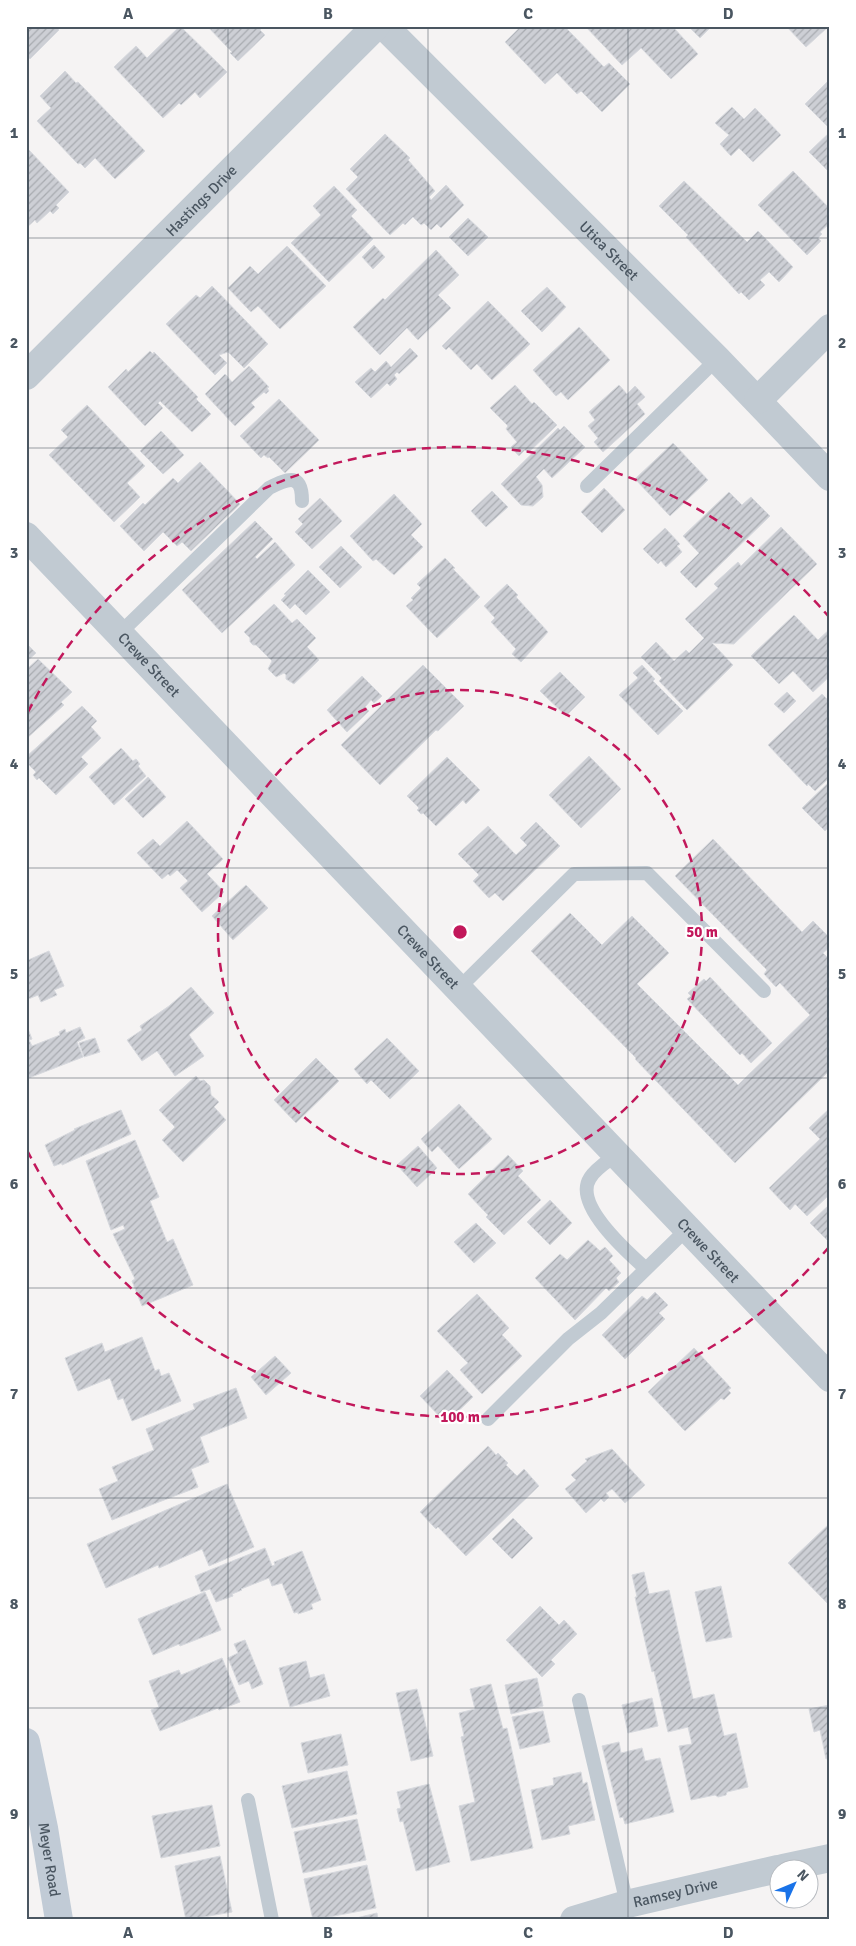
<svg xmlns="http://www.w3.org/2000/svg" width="856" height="1946" font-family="Signika,sans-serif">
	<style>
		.building { fill: url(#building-hatch); stroke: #d7d9de }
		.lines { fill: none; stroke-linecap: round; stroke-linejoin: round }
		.lane { stroke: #c1cad2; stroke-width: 14 }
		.street { stroke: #c1cad2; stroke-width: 28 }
		.secondary { stroke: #c1cbd6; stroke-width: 28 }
		.grid { fill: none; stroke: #4a5661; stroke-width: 1; stroke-opacity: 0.55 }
		.ring { fill: none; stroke: #c2185b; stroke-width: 2.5; stroke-dasharray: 9 6 }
		.labels { text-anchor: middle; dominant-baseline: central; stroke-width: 4.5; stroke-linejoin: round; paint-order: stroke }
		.street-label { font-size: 15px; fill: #4a5661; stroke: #fff }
		.centre { fill: #c2185b; stroke: #fff; stroke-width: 2.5 }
		.ring-label { font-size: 15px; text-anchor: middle; font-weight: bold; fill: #c2185b; stroke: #fff; stroke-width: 4.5; stroke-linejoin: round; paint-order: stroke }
		.neatline { fill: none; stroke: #4a5661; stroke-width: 2 }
		.grid-label { font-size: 16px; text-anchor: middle; font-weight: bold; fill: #4a5661 }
	</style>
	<defs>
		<pattern id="building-hatch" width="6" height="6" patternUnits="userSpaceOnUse" patternTransform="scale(1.25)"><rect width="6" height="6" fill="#cdcfd5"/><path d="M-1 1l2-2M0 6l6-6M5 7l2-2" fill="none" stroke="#a8abb0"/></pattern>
	</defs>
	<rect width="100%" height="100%" fill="#f5f3f3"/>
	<path class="building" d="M26 26H55L59 30 30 59 26 55Z
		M180 26 227 72 200 98 195 92 181 105 179 103 163 118 114 67 136 46 147 58Z
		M207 26H263L260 30 265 35 238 61 230 53 232 52Z
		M521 26H564L604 67 609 63 630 84 602 112 581 91 577 94 557 73 545 84 505 42Z
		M585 26H672L698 54 671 79 641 48 622 65Z
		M688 26H712L700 38Z
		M786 26H829L806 47Z
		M65 71 76 83 78 82 145 151 115 179 95 158 85 168 80 163 78 164 37 121 51 108 40 96Z
		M830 79V124L827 126 805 104Z
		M732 107 744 119 755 108 781 135 753 162 739 148 731 156 720 144 729 135 715 123Z
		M830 132V173L809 152Z
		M385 134 410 158 408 160 435 191 429 197 431 200 446 185 464 205 441 228 437 224 431 230 424 223 421 225 413 217 405 225 403 223 390 235 346 189 358 177 350 169Z
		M26 147 69 192 56 205 59 208 53 214 50 211 37 223 35 220 26 228Z
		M793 171 830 209V223L820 232 822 234 818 238 821 241 807 255 758 205Z
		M684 181 747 242 758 231 793 267 779 282 769 272 760 280 765 285 749 300 741 292 739 294 686 237 688 235 659 206Z
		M334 186 357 210 351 216 373 239 329 282 291 243 321 215 313 206Z
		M468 218 488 237 468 256 449 237Z
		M374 245 385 257 373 269 362 257Z
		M287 246 326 286 280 329 258 306 251 312 228 288 250 266 258 274Z
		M436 250 459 275 438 295 451 308 418 340 407 328 380 355 353 327 383 298 385 300Z
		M212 286 268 344 244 368 228 352 219 355 227 363 215 375 166 324 196 295 200 298Z
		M547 287 566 307 542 332 521 311Z
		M488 301 530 344 492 380 477 364 471 370 449 347 446 350 442 346Z
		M579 327 610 360 568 400 561 392 556 396 533 370Z
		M410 348 418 356 399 374 397 372 394 375 397 379 390 386 387 383 371 398 355 382 371 368 375 372 386 361 391 367Z
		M150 351 153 354 154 352 198 397 196 399 211 414 192 432 160 401 158 403 163 408 145 426 108 387 126 369 128 372Z
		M249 366 269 387 267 388 269 391 266 394 264 392 251 403 255 407 235 426 205 394 225 374 232 382Z
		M515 385 532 404 534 402 557 425 528 453 525 450 519 456 511 447 517 442 506 429 508 426 490 408Z
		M619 385 627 394 635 386 645 397 637 404 645 414 603 452 594 442 598 438 588 426 595 420 589 412Z
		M279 399 319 440 285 473 269 457 268 458 264 455 261 458 240 436Z
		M87 405 145 466 127 483 140 497 114 522 49 455 68 437 61 430Z
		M564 426 585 447 552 478 544 469 536 477 542 485 543 497 533 506 521 505 501 484 558 428 560 430Z
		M161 431 184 455 163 474 140 451Z
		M673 443 708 480 670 516 635 479Z
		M200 462 240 504 191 551 182 542 177 546 163 532 144 551 120 526 143 503 145 505 173 478 178 483Z
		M604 488 625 510 602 533 581 512Z
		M492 491 508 507 486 527 471 511Z
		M729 492 742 505 751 497 770 516 696 588 680 572 699 553 683 536Z
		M394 494 422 524 411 535 423 547 394 575 376 559 373 561 350 536Z
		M320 498 342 521 312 549 295 532 303 524 298 519Z
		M255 521 273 539 255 557 257 559 275 542 295 565 222 633 182 590Z
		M781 527 817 564 734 644 712 643 733 665 687 710 659 681 662 678 641 657 656 642 674 661 686 650 689 653 704 638 685 619 718 588 714 584 738 562 741 566Z
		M665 528 680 544 677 546 682 552 666 567 661 561 658 564 643 549Z
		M341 546 362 567 340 588 319 567Z
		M445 558 455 568 453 569 480 597 437 638 406 606 413 600 411 598 421 588 417 584Z
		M308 570 330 592 306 615 295 604 290 609 281 600 286 595 284 594Z
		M507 584 518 595 516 597 548 632 521 662 512 654 516 649 491 622 495 618 484 606Z
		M274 604 292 623 297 619 316 638 307 647 319 660 294 684 286 679V675L284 673 276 677 268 669 272 661 256 645H253L250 642V638L244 632Z
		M794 615 818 640 830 629V676L813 692 793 671 779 684 751 656Z
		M26 643 36 653 26 662Z
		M38 659 72 692 61 702 64 705 26 739V670Z
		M423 665 464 706 438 731 436 730 380 785 341 745Z
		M642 665 655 679 653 681 683 711 658 735 619 695 638 678 633 673Z
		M560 672 585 697 566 716 540 691Z
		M362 676 382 696 374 703 371 700 365 707 369 711 347 732 327 710Z
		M787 692 796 701 784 713 774 704Z
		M822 694 830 702V773L828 775 830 777 815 791 808 784 807 786 768 745Z
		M82 706 97 721 91 727 101 738 81 757 88 764 56 795 39 778 37 780 33 775 36 772 26 762V757Z
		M121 748 133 761 136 759 140 764 138 766 146 776 114 805 89 777Z
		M589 756 621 789 581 828 549 795Z
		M447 757 480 790 466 804 463 800 436 826 423 813 421 814 417 810 419 808 407 796Z
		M148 777 166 797 143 818 125 799Z
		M830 781V826L825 831 802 808Z
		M187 821 223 859 207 874 224 892 202 912 180 888 188 881 177 870 170 876 168 874 162 879 137 853 153 839 160 846Z
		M536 822 560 846 503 901 495 893 489 898 473 881 479 875 458 854 488 826 516 855 527 845 520 838Z
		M713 839 802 932 813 921 830 938V947L823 953 830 960V1070L735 1163 635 1059 636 1058 531 951 570 913 602 945 632 916 669 953 637 984 738 1085 810 1015 780 983 776 987 764 974 767 970 675 876Z
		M246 885 268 908 233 940 212 916Z
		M49 951 64 986 54 990 57 995 41 1002 38 995 26 1000V961Z
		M710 977 772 1043 751 1063 742 1053 740 1055 687 999 691 996 688 993 704 979 706 981Z
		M191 987 214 1013 189 1035 204 1056 175 1076 157 1051 142 1061 127 1040 142 1030 140 1026 169 1006Z
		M26 1024 32 1039 29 1040 32 1046 60 1035 59 1032 65 1029 66 1033 80 1027 85 1038 77 1042 83 1057 26 1079Z
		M95 1038 100 1052 84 1057 79 1043Z
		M387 1038 419 1071 390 1099 371 1080 367 1084 354 1069Z
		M316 1058 339 1081 296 1123 274 1100Z
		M196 1076 200 1081 204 1080 210 1086 211 1095 219 1102 214 1107 226 1120 183 1162 162 1140 175 1127 159 1110Z
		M459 1104 492 1139 459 1169 438 1146 432 1152 421 1139Z
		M830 1108V1194L807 1216 795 1204 790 1210 769 1188 820 1139 809 1128Z
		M121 1110 131 1134 62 1165V1163L54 1166 45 1145 75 1130 74 1129Z
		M135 1140 159 1197 150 1201 167 1242 173 1239 193 1285 142 1306 132 1281 135 1279 113 1234 125 1229 123 1225 111 1230 86 1161Z
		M418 1146 437 1168 417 1187 397 1165Z
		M508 1155 523 1171 518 1176 541 1200 504 1235 486 1217 488 1215 468 1194Z
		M550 1200 572 1223 550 1245 527 1222Z
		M830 1204V1243L810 1223Z
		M476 1223 496 1243 474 1263 454 1242Z
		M588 1240 600 1251 605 1247 613 1256 609 1260 621 1273 616 1278 619 1282 609 1291 606 1288 575 1320 535 1278 560 1254 567 1260Z
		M655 1292 668 1305 659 1313 665 1319 625 1359 602 1335 642 1296 647 1300Z
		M477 1294 509 1328 502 1335 522 1356 482 1394 460 1370 468 1363 437 1331Z
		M142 1337 155 1371 159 1369 161 1376 169 1373 181 1401 132 1421 123 1398 118 1400 110 1378 78 1391 65 1358 102 1343 105 1352Z
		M694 1348 731 1388 728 1390 731 1393 724 1400 721 1398 685 1431 648 1392Z
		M275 1356 291 1373 266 1395 251 1377Z
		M447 1370 473 1397 446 1423 420 1396Z
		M236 1388 247 1418 200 1437 209 1462 191 1469 198 1487 112 1520 99 1489 118 1481 112 1467 154 1450 146 1429 195 1409 193 1404Z
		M488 1446 496 1455 498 1453 508 1463 506 1465 517 1476 524 1469 539 1486 466 1556 438 1527 436 1529 420 1512Z
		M612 1449 645 1485 625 1503 612 1489 606 1493 609 1497 604 1502 601 1499 586 1513 565 1489 576 1480 571 1475 587 1461 585 1459Z
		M227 1484 254 1547 209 1566 202 1549 159 1568 158 1565 106 1588 87 1544Z
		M513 1518 533 1538 512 1559 492 1539Z
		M830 1523V1606L788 1563Z
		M265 1548 272 1566 275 1565 274 1562 302 1551 321 1600 311 1604 313 1609 298 1614V1612L294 1613 282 1583 272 1586 269 1578 241 1589 242 1590 232 1594 233 1596 216 1602 210 1589 201 1592 195 1576Z
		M644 1572 649 1594 669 1590 693 1699 714 1694 724 1736 736 1733 748 1787 727 1792 726 1795 718 1797 715 1795 691 1800 679 1746 692 1744 688 1727 668 1732 654 1671 652 1672 635 1597H637L632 1575Z
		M721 1586 732 1637 706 1642 695 1592Z
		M205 1592 221 1630 180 1646 179 1644 153 1655 138 1619Z
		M540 1606 559 1625 564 1620 577 1634 551 1660 555 1664 542 1677 506 1640Z
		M245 1640 263 1684 252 1689 249 1681 239 1685 228 1658 238 1653 234 1644Z
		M222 1658 240 1702 219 1710 218 1708 160 1731 151 1710 159 1707 149 1681 179 1670 181 1675Z
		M306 1661 310 1678 324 1674 330 1696 290 1707 279 1668Z
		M537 1678 543 1706 511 1714 505 1685Z
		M491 1684 503 1729 507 1728 533 1848 471 1861 459 1806 475 1802 461 1737 464 1736 459 1713 475 1709 470 1689Z
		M417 1689 433 1756 411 1761 396 1693Z
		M652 1698 658 1726 628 1733 622 1705Z
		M830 1705V1758L826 1759 820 1730 814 1732 809 1709Z
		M543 1711 550 1742 520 1749 512 1717Z
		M341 1734 348 1765 308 1773 301 1743Z
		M619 1742 621 1753 642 1748 645 1761 660 1758 674 1812 625 1824 623 1817 620 1818 602 1746Z
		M347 1771 357 1814 292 1828 282 1786Z
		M581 1772 583 1784 587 1782 595 1820 568 1826 570 1834 542 1840 531 1790 554 1785 553 1778Z
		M429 1784 450 1862 416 1871 403 1821 400 1822 397 1809 401 1808 397 1792Z
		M212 1805 220 1846 161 1858 152 1816Z
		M357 1819 366 1860 303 1873 294 1832Z
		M220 1856 232 1912 186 1920 175 1866Z
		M367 1865 376 1908 313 1920 304 1879Z
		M377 1913 378 1920H348Z"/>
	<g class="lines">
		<path class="lane" d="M587 486 717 359
			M119 634 269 488C289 478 302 473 302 501
			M458 989 574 874 647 873 764 991
			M616 1155C608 1161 595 1169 590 1178 573 1204 627 1252 645 1268
			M488 1419 568 1339 601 1313 687 1229
			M579 1700 627 1904
			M248 1800 272 1920"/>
		<g class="street">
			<path id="s1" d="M384 26 717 359 830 477"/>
			<path id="s2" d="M26 376 376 26"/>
			<path d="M758 400 830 328"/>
			<path id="s3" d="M26 536 830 1378"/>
			<path d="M783 1868 830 1858"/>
			<path id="s4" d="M574 1920 627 1904 778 1869"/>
		</g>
		<path class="secondary" id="s5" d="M26 1742 44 1828 59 1920"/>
	</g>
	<path class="grid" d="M228 26V1920M428 26V1920M628 26V1920M26 238H830M26 448H830M26 658H830M26 868H830M26 1078H830M26 1288H830M26 1498H830M26 1708H830"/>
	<g class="ring">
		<circle cx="460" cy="932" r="242"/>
		<path d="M829 1247A485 485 0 0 1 28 1152M28 712A485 485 0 0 1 829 617"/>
	</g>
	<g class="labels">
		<g class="street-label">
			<text stroke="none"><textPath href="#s2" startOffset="248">Hastings Drive</textPath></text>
			<text stroke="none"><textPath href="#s1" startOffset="318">Utica Street</textPath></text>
			<text stroke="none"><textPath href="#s3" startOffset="178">Crewe Street</textPath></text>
			<text stroke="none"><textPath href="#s3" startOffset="582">Crewe Street</textPath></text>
			<text stroke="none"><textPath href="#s3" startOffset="988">Crewe Street</textPath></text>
			<text stroke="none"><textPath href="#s5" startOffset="120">Meyer Road</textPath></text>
			<text stroke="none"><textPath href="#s4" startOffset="105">Ramsey Drive</textPath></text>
		</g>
	</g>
	<circle cx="460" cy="932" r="8" class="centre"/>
	<g class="ring-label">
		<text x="702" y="937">50 m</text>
		<text x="460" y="1422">100 m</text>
	</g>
	<rect width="856" height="1946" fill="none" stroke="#ffffff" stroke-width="55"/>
	<g transform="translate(794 1884) rotate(46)"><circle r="24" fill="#ffffff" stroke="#b7bbc0"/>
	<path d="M0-4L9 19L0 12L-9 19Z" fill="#1a73e8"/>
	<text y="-8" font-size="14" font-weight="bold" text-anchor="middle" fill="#4a5661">N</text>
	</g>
	<rect x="28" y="28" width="800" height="1890" class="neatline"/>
	<g class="grid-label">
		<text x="128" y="19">A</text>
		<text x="328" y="19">B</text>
		<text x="528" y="19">C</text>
		<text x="728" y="19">D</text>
		<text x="14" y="138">1</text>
		<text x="842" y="138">1</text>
		<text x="14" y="348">2</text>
		<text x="842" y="348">2</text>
		<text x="14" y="558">3</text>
		<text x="842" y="558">3</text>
		<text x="14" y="769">4</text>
		<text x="842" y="769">4</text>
		<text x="14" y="979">5</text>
		<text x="842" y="979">5</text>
		<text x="14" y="1189">6</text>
		<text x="842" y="1189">6</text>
		<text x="14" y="1399">7</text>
		<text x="842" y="1399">7</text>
		<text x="14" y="1609">8</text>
		<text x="842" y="1609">8</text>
		<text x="14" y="1819">9</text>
		<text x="842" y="1819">9</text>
		<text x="128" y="1938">A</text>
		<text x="328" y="1938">B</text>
		<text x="528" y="1938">C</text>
		<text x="728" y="1938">D</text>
	</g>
</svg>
